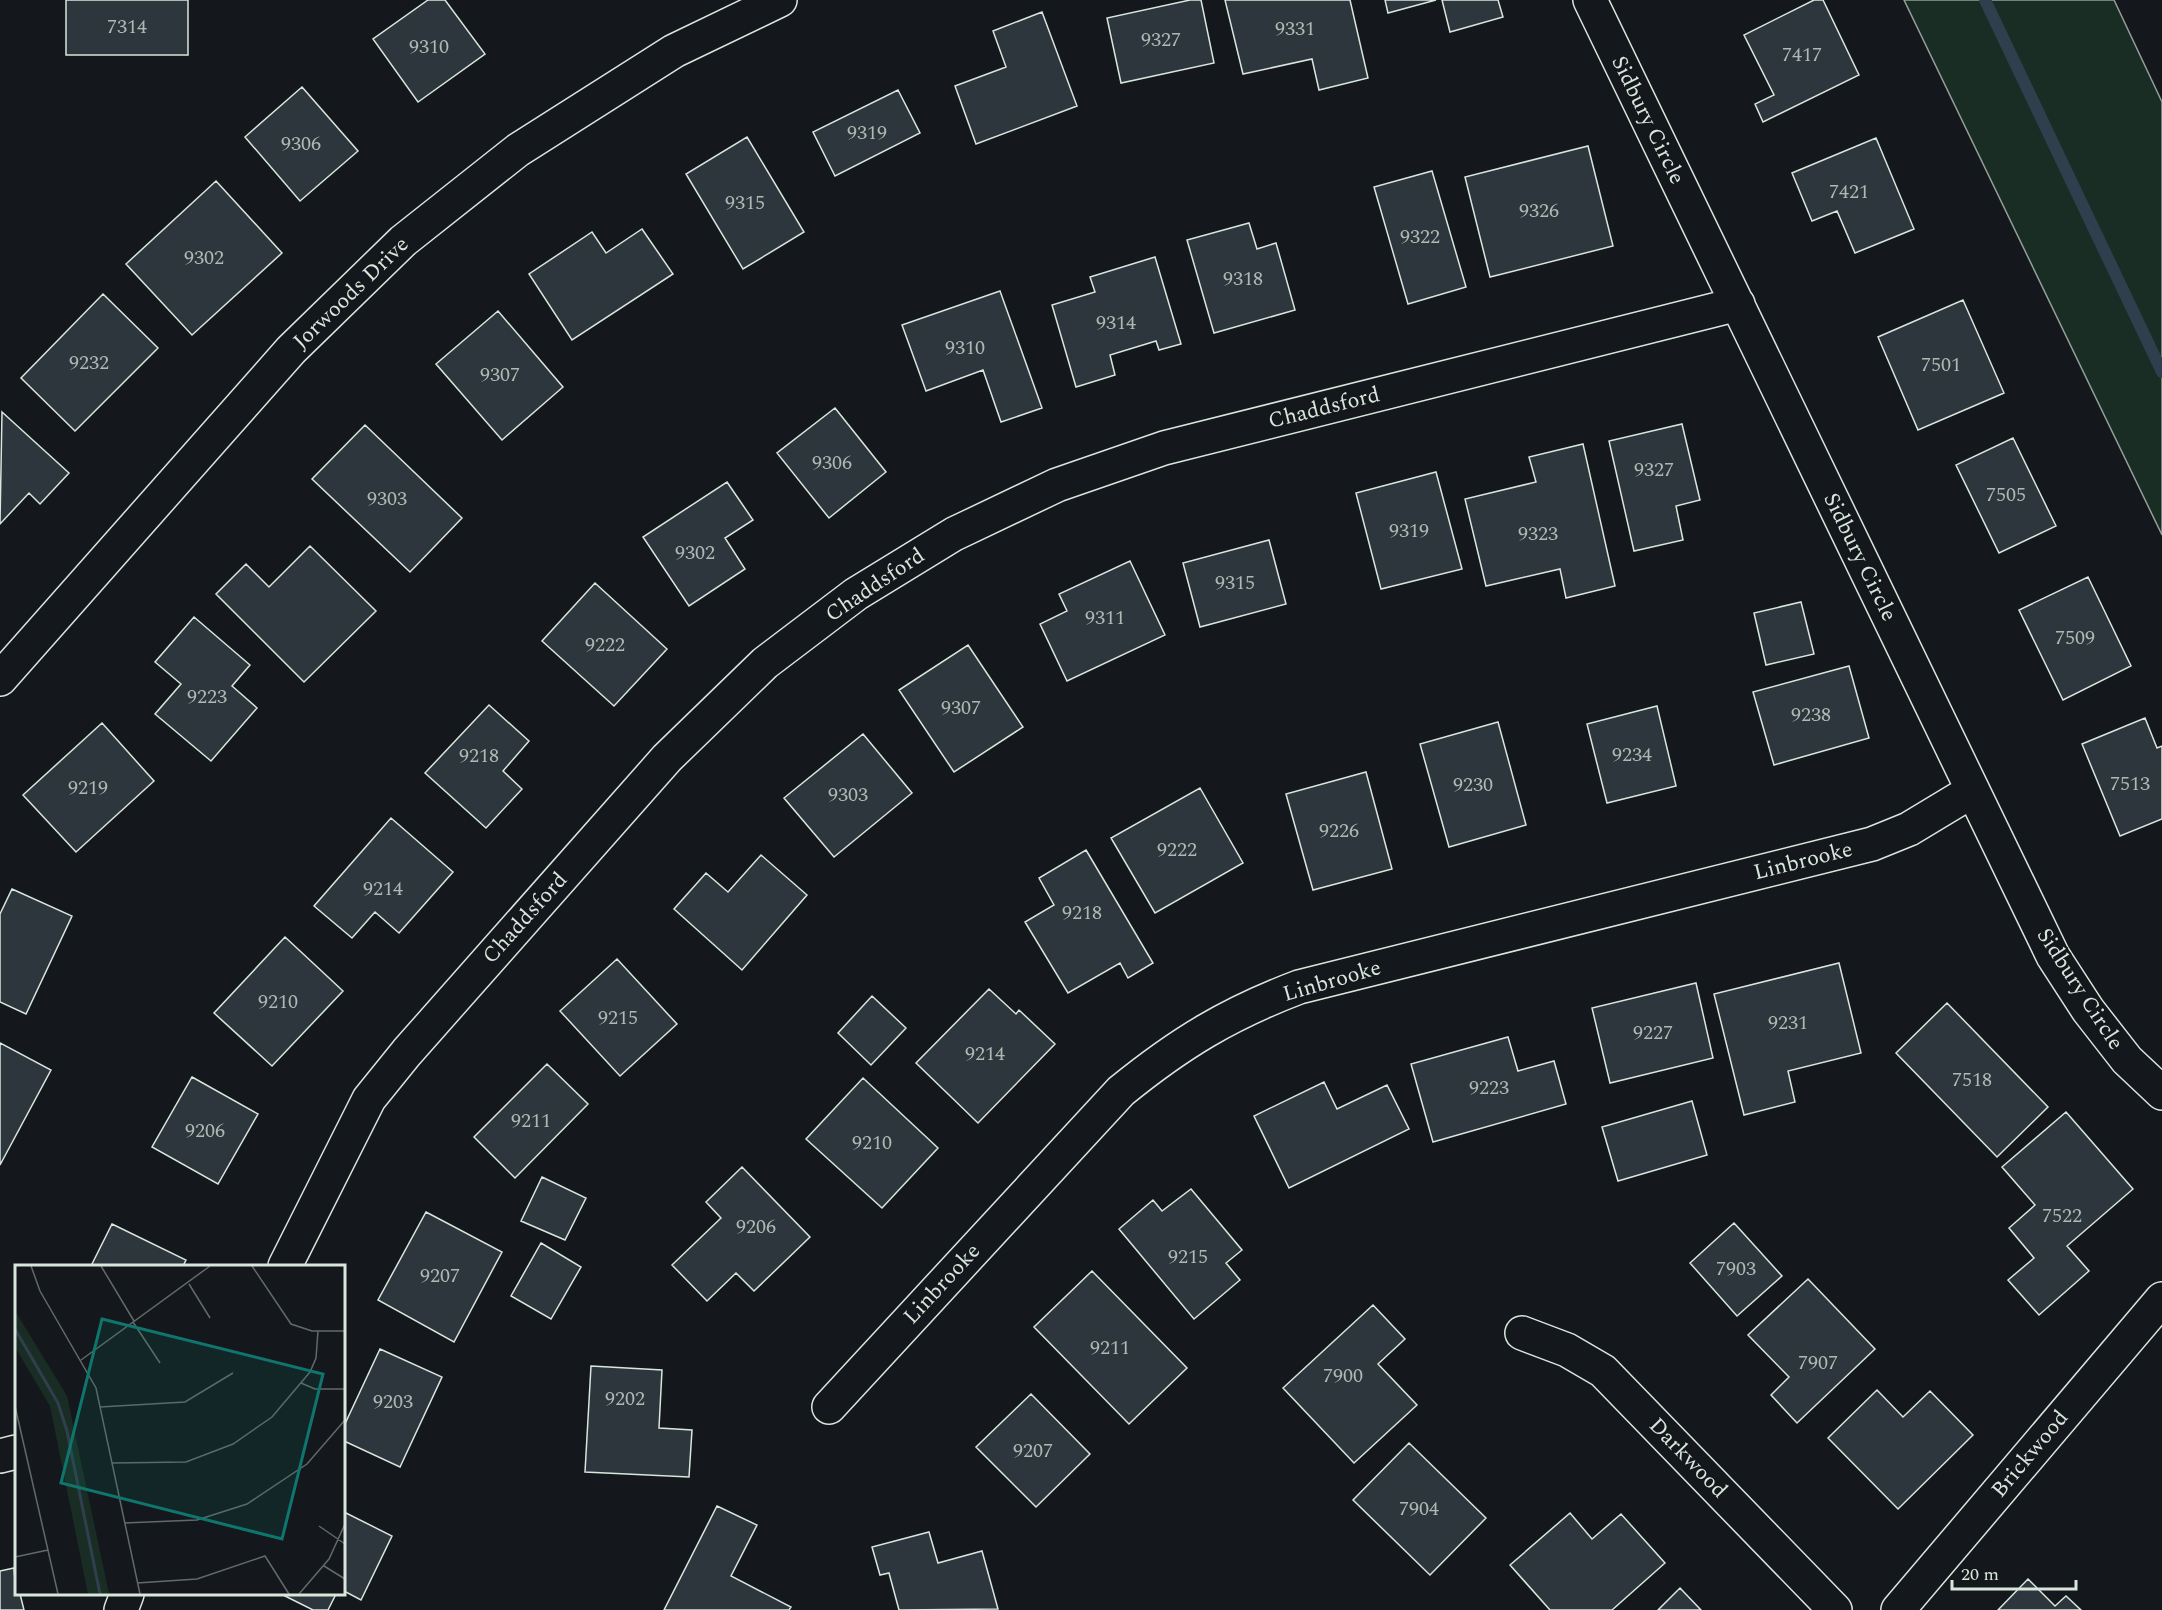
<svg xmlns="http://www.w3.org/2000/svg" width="2162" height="1610" font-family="Spectral,serif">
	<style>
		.green { fill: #1a2d24; stroke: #939e99; stroke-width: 1.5 }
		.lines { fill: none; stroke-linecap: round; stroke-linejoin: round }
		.stream { stroke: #2f3f4d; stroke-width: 12 }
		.building { fill: #2c363c; stroke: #d8e6dc; stroke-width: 1.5 }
		.minor-casing { stroke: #d8e6dc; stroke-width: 36 }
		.minor { stroke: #14181c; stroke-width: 33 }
		.labels { text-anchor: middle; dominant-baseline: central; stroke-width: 4.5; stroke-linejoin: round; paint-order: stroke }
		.number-label { font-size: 20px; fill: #adbab4 }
		.street-label { font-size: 22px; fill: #d8e6dc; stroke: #14181c }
		.inset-river { fill: none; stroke: #2f3f4d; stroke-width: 3 }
		.inset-road { fill: none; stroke: #626a69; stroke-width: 1.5 }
		.view { fill: #0f766e; fill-opacity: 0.15; stroke: #0f766e; stroke-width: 3 }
		.inset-edge { fill: none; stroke: #d8e6dc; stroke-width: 3 }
	</style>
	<rect width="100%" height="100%" fill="#14181c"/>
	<path class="green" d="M1904 0H2114L2162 102V535Z"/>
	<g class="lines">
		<path class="stream" d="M1985 0 2162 372"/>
	</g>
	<path class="building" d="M66 0H188V55H66Z
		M428 0H445L485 54 418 102 373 39Z
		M1190 0H1201L1214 63 1121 83 1107 18Z
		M1225 0H1350L1368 78 1319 90 1312 59 1243 74Z
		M1385 0H1436L1388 13Z
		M1442 0H1498L1503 17 1450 32Z
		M1814 0H1823L1859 75 1763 122 1755 104 1774 95 1744 35Z
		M1042 12 1077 106 976 144 955 86 1006 67 993 31Z
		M302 87 358 151 300 201 245 137Z
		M898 90 920 133 835 176 813 132Z
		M747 137 804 232 743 269 686 174Z
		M1876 138 1914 229 1855 253 1837 211 1812 221 1792 173Z
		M1588 146 1613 246 1490 277 1465 177Z
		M1432 171 1466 287 1408 304 1374 187Z
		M216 181 282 253 192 335 126 264Z
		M1249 223 1257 249 1276 243 1295 310 1214 333 1187 240Z
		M642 229 673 274 572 340 529 274 592 232 606 253Z
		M1155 257 1181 344 1159 350 1156 341 1110 355 1115 375 1076 387 1052 305 1095 292 1090 277Z
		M1000 291 1042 408 1001 422 983 370 926 391 902 325Z
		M103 294 158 348 75 431 21 378Z
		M1963 300 2004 393 1918 430 1878 337Z
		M498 311 563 387 502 440 436 364Z
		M835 408 886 472 829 518 777 453Z
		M2 412 69 473 40 504 29 493 0 524Z
		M1682 424 1700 500 1676 506 1683 540 1634 551 1609 441Z
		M365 425 462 518 410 572 312 479Z
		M2013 438 2056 526 1999 553 1956 465Z
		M1583 444 1615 586 1566 598 1560 569 1486 586 1465 499 1536 482 1529 457Z
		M1436 472 1462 569 1381 589 1356 493Z
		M727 482 753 520 725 538 745 569 689 606 643 537Z
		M1269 540 1286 604 1200 627 1183 563Z
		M310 546 376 611 304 682 216 594 246 564 269 587Z
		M1130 561 1165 635 1067 681 1040 624 1067 611 1059 594Z
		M2088 577 2131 666 2063 700 2019 610Z
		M595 583 667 649 614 706 542 641Z
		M1801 602 1814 654 1766 665 1754 613Z
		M194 617 250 665 232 686 257 708 211 761 155 714 181 684 155 662Z
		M968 645 1023 727 954 772 899 690Z
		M1849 666 1869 738 1774 765 1753 692Z
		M489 705 529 741 503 771 522 789 486 828 425 773Z
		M1657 706 1676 786 1607 803 1587 724Z
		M2145 718 2157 748 2162 746V819L2120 836 2082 744Z
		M1498 722 1526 825 1449 847 1420 744Z
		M102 723 154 781 76 852 23 795Z
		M863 734 912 793 834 857 784 798Z
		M1366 772 1392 869 1313 890 1286 794Z
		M1200 788 1243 863 1155 913 1111 838Z
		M391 818 453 872 399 933 375 912 352 938 314 906Z
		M1086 850 1153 963 1128 978 1120 963 1068 993 1025 922 1054 905 1039 878Z
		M761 855 807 895 742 970 674 909 706 873 728 892Z
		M12 889 72 916 26 1014 0 1002V914Z
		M285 937 343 991 272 1066 214 1013Z
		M617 959 677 1024 620 1076 560 1011Z
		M1839 963 1861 1053 1788 1071 1795 1102 1744 1115 1714 994Z
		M1696 983 1713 1058 1610 1083 1592 1008Z
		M989 989 1016 1014 1019 1010 1055 1044 978 1123 916 1063Z
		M872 996 906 1028 871 1065 838 1033Z
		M1947 1003 2048 1107 1997 1157 1896 1053Z
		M1508 1037 1518 1071 1554 1061 1566 1104 1433 1142 1411 1064Z
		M0 1043 51 1070 0 1165Z
		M547 1064 588 1104 515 1178 474 1137Z
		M192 1077 258 1114 218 1184 152 1147Z
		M863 1078 938 1148 882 1208 806 1139Z
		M1324 1082 1337 1109 1387 1085 1409 1129 1289 1188 1254 1116Z
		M1692 1101 1707 1155 1618 1181 1602 1127Z
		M2066 1112 2133 1189 2067 1246 2089 1271 2039 1315 2008 1280 2034 1258 2009 1228 2035 1205 2002 1167Z
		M742 1167 810 1237 754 1291 736 1273 707 1301 672 1265 721 1218 706 1202Z
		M542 1177 586 1198 565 1240 521 1221Z
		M1191 1189 1242 1250 1226 1263 1240 1280 1194 1319 1119 1229 1153 1200 1162 1211Z
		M426 1212 502 1252 454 1342 378 1300Z
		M1734 1223 1782 1276 1737 1316 1690 1263Z
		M112 1224 186 1260 183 1266H91Z
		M541 1243 581 1267 551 1319 511 1296Z
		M1092 1271 1187 1368 1129 1424 1034 1327Z
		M1808 1279 1875 1349 1797 1423 1771 1395 1789 1377 1748 1335Z
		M1373 1305 1405 1339 1378 1364 1417 1405 1354 1463 1283 1388Z
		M380 1349 442 1377 400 1467 344 1441V1426Z
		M591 1366 662 1370 659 1428 692 1430 689 1477 585 1472Z
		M1877 1390 1903 1417 1930 1391 1973 1435 1898 1509 1828 1438Z
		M1031 1394 1090 1454 1036 1507 976 1447Z
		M1409 1443 1486 1518 1430 1575 1353 1500Z
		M717 1506 757 1525 731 1576 791 1607 789 1610H664Z
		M344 1512 392 1536 361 1600 344 1591Z
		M1570 1513 1592 1539 1621 1514 1665 1563 1612 1610H1550L1510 1565Z
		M929 1532 938 1563 982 1551 998 1609 899 1610 889 1573 880 1575 872 1547Z
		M14 1568 16 1594H20L24 1610H0V1571Z
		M2028 1579 2055 1606 2066 1596 2081 1610H1998Z
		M1680 1588 1701 1610H1658Z
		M281 1594H336L328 1610H313Z"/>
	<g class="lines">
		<g class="minor-casing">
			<path id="minor" d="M1590 0 2053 956 2088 1010 2127 1060 2162 1093
				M0 679 291 350 403 241 518 150 674 51 780 0
				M285 1266 369 1099 407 1052 667 758 765 663 856 594 954 534 1057 485 1164 448 1738 304
				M1522 1333 1567 1350 1603 1371 1835 1610
				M829 1407 1121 1091C1180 1043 1228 1014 1299 987L1872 844 1909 829 1972 791
				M0 1456 16 1452
				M121 1610 127 1594
				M1898 1610 2162 1299"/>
		</g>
		<use href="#minor" class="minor"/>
	</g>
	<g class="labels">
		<g class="number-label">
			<text x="127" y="27">7314</text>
			<text x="1295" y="29">9331</text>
			<text x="1161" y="40">9327</text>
			<text x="429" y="47">9310</text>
			<text x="1802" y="55">7417</text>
			<text x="867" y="133">9319</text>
			<text x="301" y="144">9306</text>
			<text x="1849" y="192">7421</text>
			<text x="745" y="203">9315</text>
			<text x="1539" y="211">9326</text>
			<text x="1420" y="237">9322</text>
			<text x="204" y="258">9302</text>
			<text x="1243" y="279">9318</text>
			<text x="1116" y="323">9314</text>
			<text x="965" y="348">9310</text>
			<text x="89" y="363">9232</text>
			<text x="1941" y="365">7501</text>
			<text x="500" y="375">9307</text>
			<text x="832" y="463">9306</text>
			<text x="1654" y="470">9327</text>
			<text x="2006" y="495">7505</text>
			<text x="387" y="499">9303</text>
			<text x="1409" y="531">9319</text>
			<text x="1538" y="534">9323</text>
			<text x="695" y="553">9302</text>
			<text x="1235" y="583">9315</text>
			<text x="1105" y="618">9311</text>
			<text x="2075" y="638">7509</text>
			<text x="605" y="645">9222</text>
			<text x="207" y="697">9223</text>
			<text x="961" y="708">9307</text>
			<text x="1811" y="715">9238</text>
			<text x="1632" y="755">9234</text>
			<text x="479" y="756">9218</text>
			<text x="2130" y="784">7513</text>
			<text x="1473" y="785">9230</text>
			<text x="88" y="788">9219</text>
			<text x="848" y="795">9303</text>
			<text x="1339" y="831">9226</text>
			<text x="1177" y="850">9222</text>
			<text x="383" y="889">9214</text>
			<text x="1082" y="913">9218</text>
			<text x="278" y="1002">9210</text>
			<text x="618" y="1018">9215</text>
			<text x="1788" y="1023">9231</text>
			<text x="1653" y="1033">9227</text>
			<text x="985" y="1054">9214</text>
			<text x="1972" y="1080">7518</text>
			<text x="1489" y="1088">9223</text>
			<text x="531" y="1121">9211</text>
			<text x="205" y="1131">9206</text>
			<text x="872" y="1143">9210</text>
			<text x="2062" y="1216">7522</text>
			<text x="756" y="1227">9206</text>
			<text x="1188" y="1257">9215</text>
			<text x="1736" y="1269">7903</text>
			<text x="440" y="1276">9207</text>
			<text x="1110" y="1348">9211</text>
			<text x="1818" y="1363">7907</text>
			<text x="1343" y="1376">7900</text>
			<text x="625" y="1399">9202</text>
			<text x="393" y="1402">9203</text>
			<text x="1033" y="1451">9207</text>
			<text x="1419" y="1509">7904</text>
		</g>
		<g class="street-label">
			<text transform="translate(1648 120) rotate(64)">Sidbury Circle</text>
			<text transform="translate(351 293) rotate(-44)">Jorwoods Drive</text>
			<text transform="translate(1324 408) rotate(-14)">Chaddsford</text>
			<text transform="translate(1860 557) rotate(64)">Sidbury Circle</text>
			<text transform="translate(875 585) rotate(-34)">Chaddsford</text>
			<text transform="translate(1803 861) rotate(-14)">Linbrooke</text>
			<text transform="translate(525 918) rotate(-48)">Chaddsford</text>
			<text transform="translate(1332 981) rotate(-16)">Linbrooke</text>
			<text transform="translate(2080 989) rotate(57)">Sidbury Circle</text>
			<text transform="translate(942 1284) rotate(-47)">Linbrooke</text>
			<text transform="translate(2030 1454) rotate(-50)">Brickwood</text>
			<text transform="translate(1688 1458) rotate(46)">Darkwood</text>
		</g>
	</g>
	<g transform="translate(15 1265)">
		<rect width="330" height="330" fill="#14181c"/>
		<path d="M0 46 52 131 94 329H73L35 141 0 82Z" fill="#1a2d24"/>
		<path class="inset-river" d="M0 64 43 138 52 166 85 329"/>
		<path class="inset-road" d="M16 1 25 26 81 123 125 329M86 1 119 56M237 1 276 59 297 66H330M174 19 195 53M118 57 145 98M66 95 195 1M286 118 300 124H330M0 141 43 329M85 142 170 137 218 108M97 198 171 197 218 179 257 152 295 107 301 93 303 66M109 258 182 255 232 239 292 199 330 155M304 261 330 279M0 292 33 285M309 301 330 314M122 318 182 314 250 291 274 329M284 329 314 294 330 259"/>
		<path class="view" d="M87 54 308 109 267 274 46 218Z"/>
		<rect width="330" height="330" class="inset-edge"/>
	</g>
	<path d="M1952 1580v9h124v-9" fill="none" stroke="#d8e6dc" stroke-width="3"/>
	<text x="1961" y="1580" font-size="18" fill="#d8e6dc" stroke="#14181c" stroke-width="4.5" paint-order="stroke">20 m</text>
</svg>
